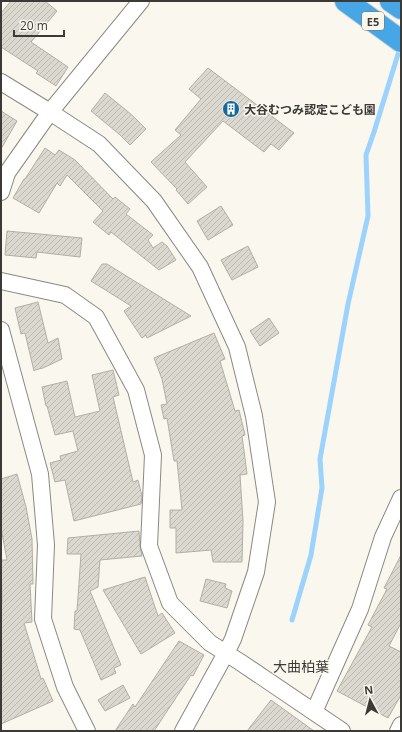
<svg xmlns="http://www.w3.org/2000/svg" width="402" height="732" font-family="'Open Sans','Noto Sans JP',sans-serif">
	<style>
		.lines { fill: none; stroke-linecap: round; stroke-linejoin: round }
		.stream { stroke: #9cd3fc; stroke-width: 5 }
		.building { fill: url(#building-hatch); stroke: #b1afa6 }
		.minor-casing { stroke: #8b8981; stroke-width: 18 }
		.motorway-casing { stroke: #d4d4d3; stroke-width: 24 }
		.minor { stroke: #fff; stroke-width: 16 }
		.motorway { stroke: #47a7e6; stroke-width: 22 }
		.labels { text-anchor: middle; dominant-baseline: central; stroke-width: 3; stroke-linejoin: round; paint-order: stroke }
		.shield { fill: #f9f7ee; stroke: #74736d; stroke-width: 1 }
		.shield-label { font-size: 11px; font-weight: bold; fill: #3b3a36 }
		.poi-label { font-size: 12px; font-weight: bold; fill: #3b3a36; stroke: #f9f7ee; text-anchor: start }
		.quarter-label { font-size: 14px; fill: #3b3a36; stroke: #f9f7ee }
	</style>
	<defs>
		<pattern id="building-hatch" width="6" height="6" patternUnits="userSpaceOnUse"><rect width="6" height="6" fill="#dad8cf"/><path d="M-1 1l2-2M0 6l6-6M5 7l2-2" fill="none" stroke="#bcbab2"/></pattern>
	</defs>
	<rect width="100%" height="100%" fill="#f9f7ee"/>
	<g class="lines">
		<path class="stream" d="M292 620 311 555 322 488 320 459 348 304 368 216 366 155 374 132 399 51"/>
	</g>
	<path class="building" d="M11 1H45L57 11 31 42 68 67 56 86 36 73 38 71 1 47V13Z
		M208 68 294 133 279 150 271 144 264 152 223 121 185 162 207 187 188 204 176 190 177 189 151 162 181 135 175 130 201 99 189 89Z
		M105 93 132 115 146 129 130 145 119 134 91 111Z
		M1 111 17 121 1 149Z
		M45 148 55 155 59 150 75 160 113 199 115 197 130 209 126 214 153 235 148 240 153 248 162 242 167 246 176 260 159 270 111 232 109 235 93 222 103 211 67 175 60 186 57 183 39 213 13 198 24 179H25Z
		M221 206 233 225 208 240 197 221Z
		M7 231 82 238 80 257 37 252 36 258 5 255Z
		M248 246 258 267 232 280 221 260Z
		M102 264H107L191 316 147 338 146 335 142 338 124 311 131 306 91 281Z
		M38 302 48 343 58 338 62 359 43 368 35 370 34 371 25 333 21 334 15 308Z
		M269 318 279 333 260 346 250 331Z
		M214 333 225 359 220 361 235 411 239 410 245 435 242 436 247 474 240 475 243 521 242 562H213L211 550 176 553V528H170V510H182L177 461H174L167 418 164 419 161 405 167 404 162 379 154 358Z
		M113 370 119 395 113 397 133 482 138 480 142 496 141 504 74 521 65 480 55 482 50 463 61 460 60 456 78 451 73 431 55 435 47 406H46L42 387 67 381 75 417 100 411 92 375Z
		M17 474 26 507 32 539 33 584H30L32 622 24 623 41 679 43 678 53 701 1 724V602H2L1 560H7L1 528V479Z
		M139 531 140 546 142 556 100 560 98 587 90 591 121 665 114 668 116 673 101 680 80 630 74 629 75 611H77L81 554H67L68 538Z
		M401 555V623L389 646 401 652V695L388 718 337 691 372 627 368 625 387 589 384 588Z
		M145 577 158 616 162 613 175 633 141 654 103 590Z
		M206 579 226 584 225 588 232 591 227 608 200 601Z
		M179 641 204 655 193 676 191 675 154 731H115L133 704 135 707Z
		M123 685 130 698 105 711 98 700Z
		M271 700 314 731H247Z"/>
	<g class="lines">
		<g class="minor-casing">
			<path id="minor" d="M1 82 50 112 99 144 154 201 200 267 237 347 254 416 267 502 256 572 233 639 226 653 183 731
				M1 192 7 173 50 112 141 1
				M1 281 65 295 96 317 136 390 153 455 149 546 170 603 210 643 240 662 342 731
				M1 330 40 474 46 545 43 619 65 687 87 731
				M314 712 360 609 383 537 401 498
				M398 731 401 725"/>
		</g>
		<g class="motorway-casing">
			<path id="motorway" d="M346 1 401 41
				M391 1 401 8"/>
		</g>
		<use href="#minor" class="minor"/>
		<use href="#motorway" class="motorway"/>
	</g>
	<defs>
		<g id="building-disc" transform="scale(0.9)"><circle r="9.5" fill="#166a9b" stroke="#f9f7ee"/><path d="M-4-6H4V6H1V3H-1V6H-4ZM-2.5-4.3h1.7v1.8h-1.7ZM.8-4.3h1.7v1.8H.8ZM-2.5-1h1.7V.8h-1.7ZM.8-1h1.7V.8H.8Z" fill="#fff"/></g>
	</defs>
	<g fill-rule="evenodd">
		<use href="#building-disc" x="231" y="109"/>
	</g>
	<g class="labels">
		<rect class="shield" x="362" y="12" width="22" height="18" rx="3"/>
		<g class="shield-label">
			<text x="373" y="21">E5</text>
		</g>
		<g class="poi-label">
			<text x="244" y="109">大谷むつみ認定こども園</text>
		</g>
		<g class="quarter-label">
			<text x="301" y="666">大曲柏葉</text>
		</g>
	</g>
	<rect width="402" height="732" fill="none" stroke="#3b3a36" stroke-width="4"/>
	<g transform="translate(370 700) rotate(353)" stroke="#f9f7ee" stroke-width="3" paint-order="stroke">
	<path d="M0-3L7 15L0 10L-7 15Z" fill="#3b3a36"/>
	<text y="-6" font-size="11" font-weight="bold" text-anchor="middle" fill="#3b3a36">N</text>
	</g>
	<path d="M14 30v6h50v-6" fill="none" stroke="#3b3a36" stroke-width="2"/>
	<text x="20" y="30" font-size="12" fill="#3b3a36" stroke="#f9f7ee" stroke-width="3" paint-order="stroke">20 m</text>
</svg>
